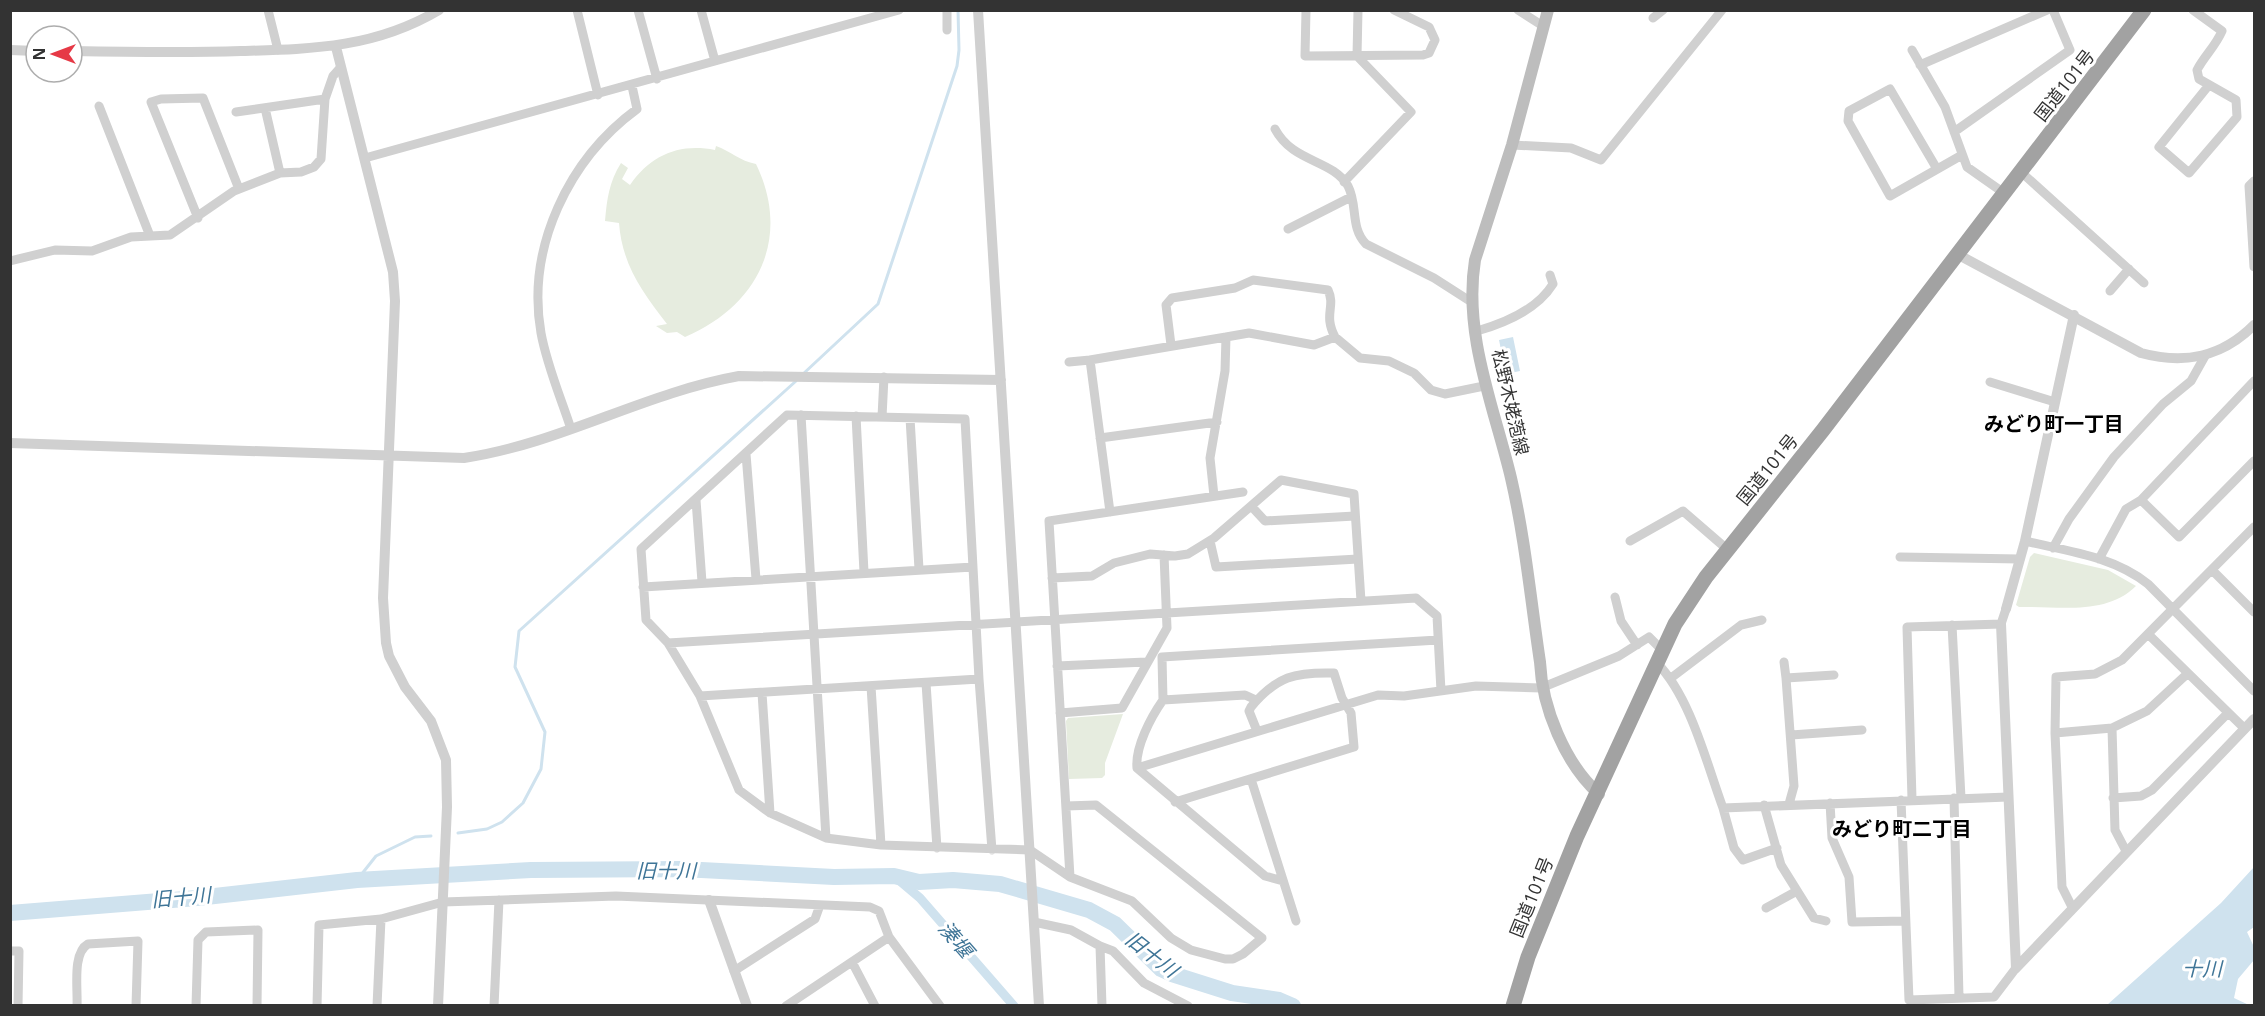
<svg xmlns="http://www.w3.org/2000/svg" width="2265" height="1016" font-family="'Open Sans','Noto Sans JP',sans-serif">
	<style>
		.green { fill: #e6ecdf }
		.water { fill: #cfe2ee }
		.lines { fill: none; stroke-linecap: round; stroke-linejoin: round }
		.stream { stroke: #cfe2ee; stroke-width: 3 }
		.canal { stroke: #cfe2ee; stroke-width: 9 }
		.river { stroke: #cfe2ee; stroke-width: 16 }
		.minor { stroke: #d0d0d0; stroke-width: 9 }
		.tertiary { stroke: #d0d0d0; stroke-width: 10 }
		.secondary { stroke: #bdbdbd; stroke-width: 12 }
		.trunk { stroke: #a2a2a2; stroke-width: 15 }
		.labels { text-anchor: middle; dominant-baseline: central; stroke-width: 6; stroke-linejoin: round; paint-order: stroke }
		.street-label { font-size: 18px; fill: #333; stroke: #fff }
		.neighbourhood-label { font-size: 20px; font-weight: bold; fill: #000; stroke: #fff }
		.water-label { font-size: 20px; font-style: italic; fill: #3f7597; stroke: #fff }
	</style>
	<rect width="100%" height="100%" fill="#fff"/>
	<path class="green" d="M716 146C730 151 740 161 756 164 792 238 758 306 685 337L677 332 667 333 656 326 667 324C642 292 622 264 619 223L605 221C607 199 609 182 621 163L628 168 622 179 630 185C651 155 679 143 715 150Z
		M2034 553 2108 570 2136 586C2106 616 2058 606 2019 607L2016 605 2030 557Z
		M1123 714 1105 763V775L1102 778 1069 779 1066 721 1068 718Z"/>
	<path class="water" d="M1513 337 1520 371 1506 374 1499 340Z
		M2254 867V927L2247 932 2254 947V960L2238 979 2234 998 2249 1005H2107L2221 903Z"/>
	<g class="lines">
		<path class="stream" d="M803 374 878 304 957 66 959 50 958 10
			M458 833 487 829 502 822 523 803 541 769 545 732 515 667 519 631 796 381
			M357 880 376 856 415 837 431 836"/>
		<path class="canal" d="M894 876 920 898 1014 1006"/>
		<path class="river" d="M10 913 197 898 357 880 531 870 682 869 834 877 894 876 919 882 953 880 1000 884 1089 910 1115 924 1161 969 1172 974 1232 993 1279 1000 1293 1006"/>
		<path class="minor" d="M268 10 278 50
			M577 10 598 95
			M638 10 657 79
			M701 10 715 61
			M947 10V30
			M1306 10 1305 56 1423 55 1429 53 1435 40 1429 27 1394 10
			M1518 10 1543 26
			M2193 10 2222 31C2215 47 2205 55 2197 70L2199 79 2236 100 2237 117 2189 173 2159 147 2209 85
			M1653 18 1663 10
			M1912 50 1945 107 1967 167 2004 193
			M1920 65 2047 10
			M99 106 150 236
			M265 108 280 173
			M236 112 325 99
			M1275 129C1293 163 1332 159 1348 186 1358 205 1350 228 1366 244L1434 278 1473 303
			M1954 132 2070 50 2053 10
			M1512 145 1571 148 1601 160 1722 10
			M365 158 899 10
			M1937 169 1890 89 1849 111 1848 121 1890 196 1962 155
			M2021 172 2144 283
			M2254 181 2249 186 2254 267
			M1344 182 1411 112 1357 56 1358 10
			M198 218 151 102 161 99 203 98 239 189
			M1288 229 1351 197
			M10 261 55 250 92 251 131 237 170 235 234 191 280 173 301 172 314 167 321 159 325 99 333 76 341 67
			M2110 291 2129 269
			M1477 331C1505 323 1537 310 1553 284L1550 275
			M1226 337 1249 333 1314 345 1335 337 1360 358 1389 361 1414 373 1431 390 1445 394 1484 386
			M1171 345 1166 305 1172 298 1235 288 1253 280 1328 290C1336 307 1323 314 1335 337
			M1069 362 1090 360
			M1990 382 2055 402
			M801 415 826 838
			M856 416 864 572
			M882 417 884 377
			M910 418 919 569
			M571 429C561 398 547 366 541 333 526 247 569 159 637 109L632 86
			M1100 438 1217 422
			M746 454 756 579
			M696 500 702 582
			M2141 500 2179 537 2254 461
			M1252 507 1265 521 1355 516
			M1110 512 1090 360 1226 337 1225 371 1210 458 1214 496
			M1210 541 1216 567 1358 559
			M1630 541 1683 511 1728 550
			M2025 541C2067 551 2113 556 2148 584L2254 691
			M2053 548 2069 519 2114 457 2163 404 2191 381 2205 356
			M1900 557 2020 559
			M2099 559 2126 509 2141 500 2254 381
			M2212 570 2254 612
			M1052 578 1092 576 1114 563 1150 554 1175 556 1188 554 1214 538 1281 480 1354 494 1361 601
			M643 587 973 567
			M1615 597 1621 621 1637 645
			M1952 625 1961 798
			M2148 634 2244 728
			M668 643 1416 598 1437 616 1441 691
			M1784 662 1786 678
			M1657 663C1691 698 1706 762 1723 808L2008 797
			M1057 666 1146 662
			M1671 678 1741 625 1762 620
			M926 683 937 848
			M871 686 881 845
			M762 693 770 813
			M700 696 979 679
			M1163 700 1162 657 1438 640
			M1256 700 1245 695 1163 700C1151 717 1135 747 1137 768L1265 876 1283 881
			M1060 713 1122 708 1167 628 1164 555
			M2112 728 2115 830 2126 851
			M2055 733 2112 728 2147 711 2187 674
			M1791 735 1862 730
			M1137 768 1378 695 1404 696 1476 686 1541 688 1619 656 1649 637 1663 651
			M1251 779 1296 921
			M1954 798 1959 997
			M2113 798 2141 796 2152 790 2227 714
			M1912 799 1907 627 2001 624 2006 609
			M1901 800 1909 1000 1994 997 2016 968
			M1175 802 1354 747 1351 713 1342 698 1334 673C1295 672 1277 676 1251 707L1249 711 1257 731
			M1830 803 1832 838 1849 877 1852 922 1905 921
			M1789 804 1794 786 1786 678 1834 675
			M1764 805 1781 865 1814 918 1826 921
			M1723 808 1734 848 1743 860 1777 848
			M992 850 979 679 965 419 787 415 641 549 646 620 668 643 700 696 739 790 770 813 826 838 881 845 1030 850 1070 877 1132 901 1171 938 1191 950 1225 959H1233L1243 954 1262 938 1096 805 1066 806
			M1070 877 1049 521 1243 492
			M2072 907 2062 887 2055 733 2056 677 2095 674 2122 660 2254 527
			M1766 908 1797 891
			M1034 922 1071 930 1100 946
			M10 951H19L18 1006
			M852 962 875 1006
			M734 971 815 919 820 905
			M77 1006C78 988 72 953 88 944L138 941 136 1006
			M196 1006 198 940 206 932 258 930 257 1006
			M317 1006 319 925 381 919 443 902 616 896 870 907 879 911 889 937 940 1006
			M377 1006 381 919
			M494 1006 499 900
			M786 1006 889 937
			M1102 1006 1100 946 1113 951 1144 983 1188 1006"/>
		<path class="tertiary" d="M978 10 1039 1006
			M336 47 393 272 395 301 383 598 386 643 389 656 405 687 431 721 446 760 447 807 438 1006
			M10 50 36 51
			M72 51C128 52 184 53 241 51 313 49 375 48 439 10
			M1957 254 2141 353C2185 365 2222 357 2254 325
			M10 443 464 458C559 444 644 393 739 376L1001 380
			M2006 609 2025 541 2074 315
			M2001 624 2016 968
			M709 900 747 1006
			M2016 968 2254 719"/>
		<path class="secondary" d="M1548 10 1512 145 1475 260C1463 334 1494 407 1511 478 1525 538 1531 602 1540 662 1542 707 1565 764 1599 794"/>
		<path class="trunk" d="M1513 1006 1528 957 1577 836 1675 624 1706 577 1823 430 2144 10"/>
	</g>
	<g class="labels">
		<g class="street-label">
			<text transform="translate(2064 85) rotate(-52)">国道101号</text>
			<text transform="translate(1511 402) rotate(77)">松野木姥萢線</text>
			<text transform="translate(1767 469) rotate(-51)">国道101号</text>
			<text transform="translate(1531 897) rotate(-68)">国道101号</text>
		</g>
		<g class="neighbourhood-label">
			<text x="2054" y="423">みどり町一丁目</text>
			<text x="1902" y="828">みどり町二丁目</text>
		</g>
		<g class="water-label">
			<text x="666" y="870">旧十川</text>
			<text transform="translate(181 897) rotate(-5)">旧十川</text>
			<text transform="translate(956 939) rotate(49)">湊堰</text>
			<text transform="translate(1152 954) rotate(38)">旧十川</text>
			<text x="2202" y="968">十川</text>
		</g>
	</g>
	<rect width="2265" height="1016" fill="none" stroke="#333333" stroke-width="24"/>
	<g transform="translate(54 54) rotate(270)"><circle r="28" fill="#ffffff" stroke="#adadad" stroke-width="1.5"/>
	<path d="M0-4.5L10 22L0 15L-10 22Z" fill="#e63946"/>
	<text y="-9" font-size="16" font-weight="bold" text-anchor="middle" fill="#333333">N</text>
	</g>
</svg>
